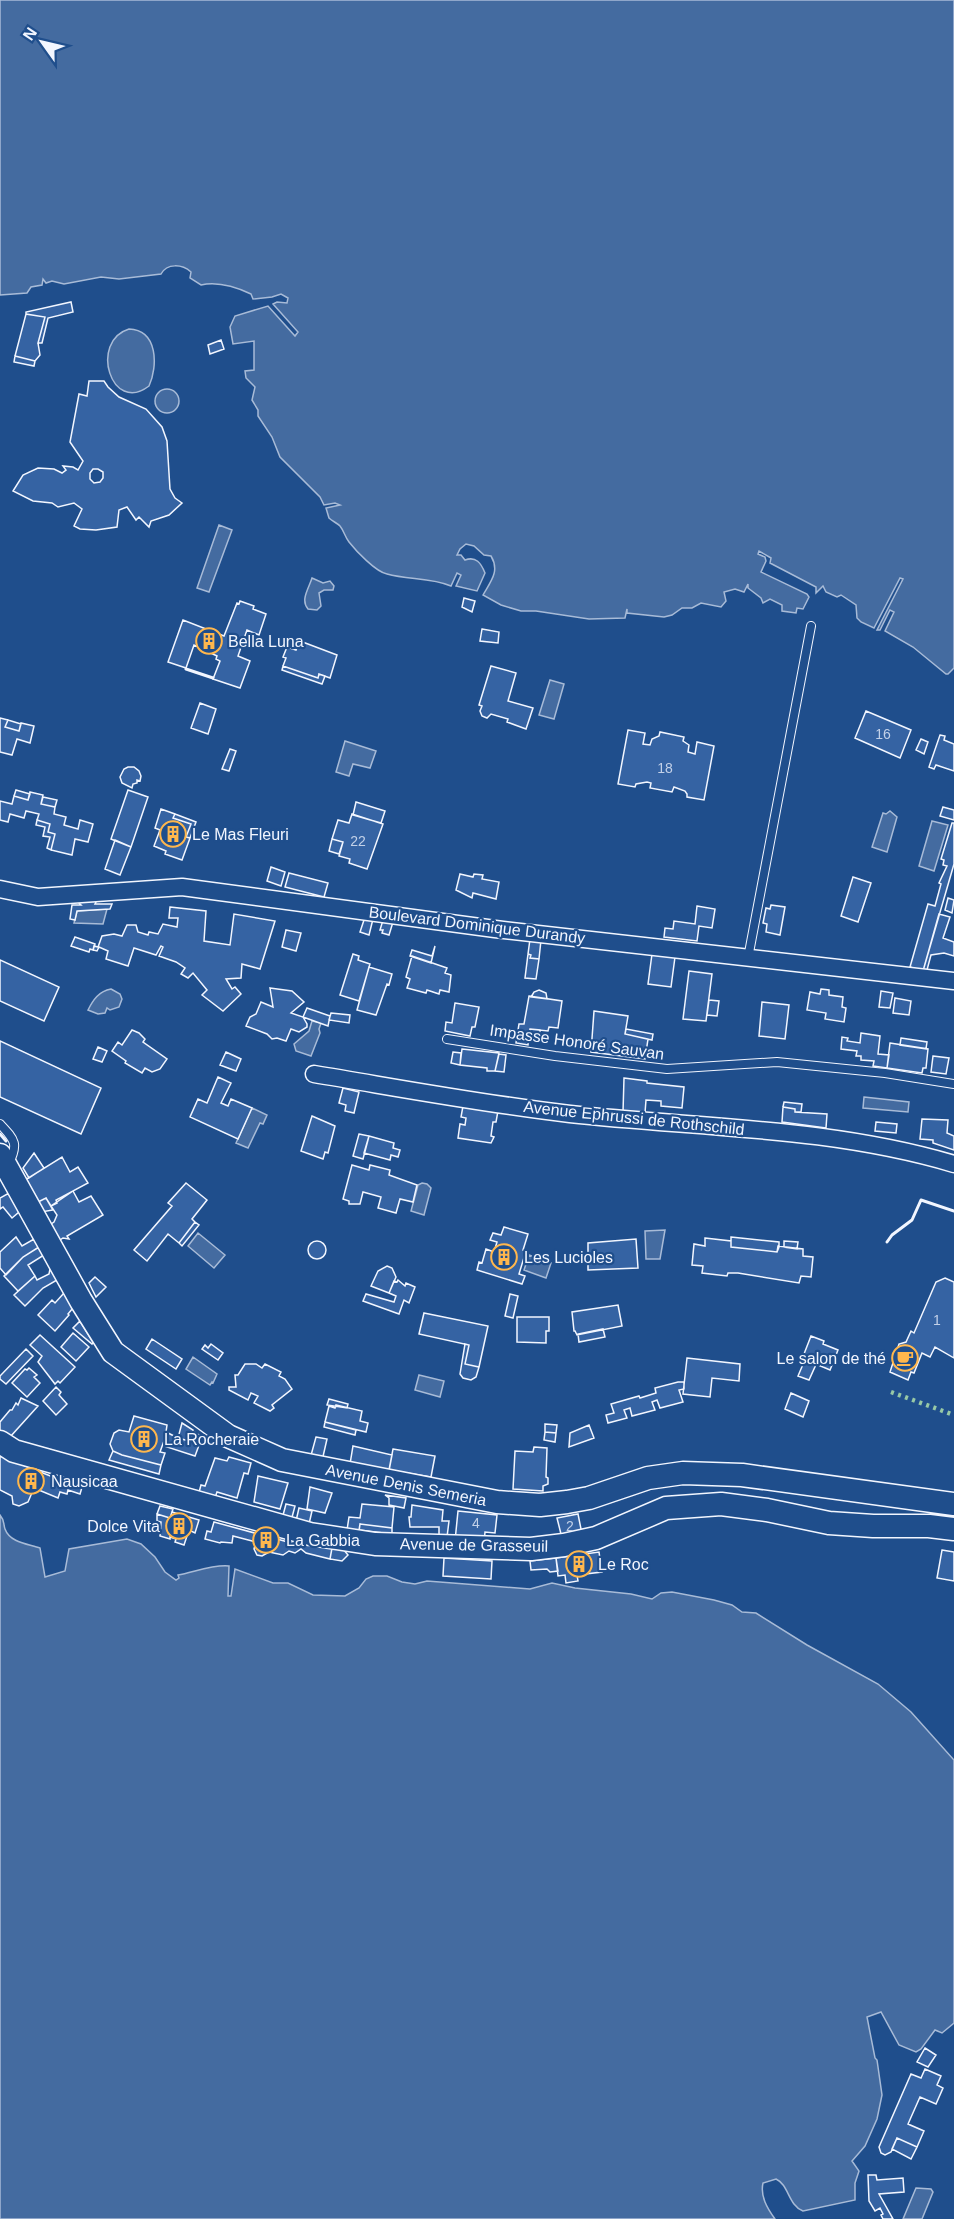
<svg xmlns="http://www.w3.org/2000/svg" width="954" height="2219" font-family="Helvetica,sans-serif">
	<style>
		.water { fill: #446ba0; stroke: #a8bbd7; stroke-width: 1.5 }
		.building { fill: #3563a3; stroke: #f2f6ff; stroke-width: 1.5; fill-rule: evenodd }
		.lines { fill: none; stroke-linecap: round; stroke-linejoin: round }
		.lane-casing { stroke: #f2f6ff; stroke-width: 10 }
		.street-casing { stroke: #f2f6ff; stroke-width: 19 }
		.secondary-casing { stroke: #f2f6ff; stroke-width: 25 }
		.lane { stroke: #1f4e8c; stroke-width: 8 }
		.street { stroke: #1f4e8c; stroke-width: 16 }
		.secondary { stroke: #1f4e8c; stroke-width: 22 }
		.hedge { stroke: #97c8a6; stroke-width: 4.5; stroke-dasharray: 3 4.5; stroke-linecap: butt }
		.wall { stroke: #f2f6ff; stroke-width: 3 }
		.labels { text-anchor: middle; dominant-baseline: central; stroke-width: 4.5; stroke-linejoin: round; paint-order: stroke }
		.number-label { font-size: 14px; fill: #c3d1e8 }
		.poi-label { font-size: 16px; fill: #f2f6ff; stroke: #1f4e8c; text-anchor: start }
		.street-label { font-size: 16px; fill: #f2f6ff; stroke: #1f4e8c }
	</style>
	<rect width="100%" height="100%" fill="#1f4e8c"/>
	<path class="water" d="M0 0H954V668L948 674H946L913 647 885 631 894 612 890 610 880 630H877L903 579 900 578 874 628 861 622 857 618 856 605 841 595 837 597 826 592 823 586 816 593V587L770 563 771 558 759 551 758 554 765 557 766 561 761 572 807 594 809 597 803 609 797 608 796 613 782 611V605L770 599 763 603 761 598 748 588V584L744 592 735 589 724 592 726 601 721 607 701 603 692 608H682L672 615 664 617 627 613V609L625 618 589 619 536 611H521L501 605 483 595C491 581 500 571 491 556L484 555 474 546 466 544 460 549 457 555H461L465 560C476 556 481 563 485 573L477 591 456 586 461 575 457 573 451 586C431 577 408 580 387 574 376 572 356 551 349 542 345 537 344 531 340 526 337 523 332 521 329 518L326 508 340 505 335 503 324 505 320 497 280 457 272 437 258 416V410L252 400 255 387 246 378 245 371 254 370V341L233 344 230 327 235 316 268 306 295 336 298 332 273 304 277 302 287 303 288 298 281 294 272 297 253 299 251 294C236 287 219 281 201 285L190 278 191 272C182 264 167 263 161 274L119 279 101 277 64 284 52 281 46 283 43 279 42 285 31 287 27 293 0 295Z
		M129 329C158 330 158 366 149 386 111 415 89 341 129 329Z
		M155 401a12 12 0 1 1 24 0a12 12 0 1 1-24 0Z
		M219 525 232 530 209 592 197 588Z
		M312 578 323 583 330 581 334 586 333 590H324L319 593 321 606 317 610 308 609C300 600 309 588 312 578Z
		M550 680 564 684 554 719 539 715Z
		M345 741 376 751 370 768 353 764 349 776 336 772Z
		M890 811 897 817 887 852 872 847 883 813 886 814Z
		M932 821 948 825 934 871 919 866Z
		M107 909 103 924 74 923 77 911Z
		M111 989 120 994 122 999 119 1007 110 1010 107 1008 105 1013 98 1014 88 1010C93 1000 99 991 111 989Z
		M312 1021 321 1023 319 1029 320 1033 311 1056 296 1051 294 1044 309 1031Z
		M864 1097 909 1102 908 1112 863 1108Z
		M252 1108 267 1115 263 1124 260 1123 248 1148 236 1143Z
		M422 1183 427 1184 431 1188 424 1215 411 1211 418 1185Z
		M665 1230 660 1259H646L645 1231Z
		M198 1233 225 1255 214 1268 188 1246Z
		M529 1255 551 1263 546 1278 524 1270Z
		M193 1357 217 1374 213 1383 212 1382 210 1385 186 1369Z
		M419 1375 444 1381 440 1397 415 1390Z
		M0 1515C5 1521 3 1523 5 1529 10 1543 29 1544 40 1548L45 1577 65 1571 69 1549 127 1539 141 1544 155 1557 165 1572 176 1580 179 1578 178 1575C194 1572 215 1564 229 1566L228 1596H231L235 1569 273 1583H288L313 1595 345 1596 359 1588 366 1579 373 1576H387L402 1582 415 1584 427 1581 530 1589 552 1583 575 1588 631 1594 652 1599 661 1593 672 1592 714 1600 732 1605 742 1612 756 1613 807 1645 878 1684 911 1712 954 1760V2023L942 2033 935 2030 921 2049 916 2052 899 2045 881 2012 867 2017 875 2058 877 2060 882 2095 877 2119 865 2146 852 2161 859 2171 855 2183V2200L803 2211C788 2205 789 2185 776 2179L763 2183C760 2196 767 2208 775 2219H0Z
		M916 2188 931 2189 933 2192 922 2219H903Z"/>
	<path class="building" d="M71 302 73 312 48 318 42 343H38L45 317 26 314V312Z
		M26 314 45 317 38 343 40 355 35 361 15 356Z
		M221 340 224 349 210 354 208 345Z
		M15 356 35 361 34 366 14 362Z
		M89 381H104L108 387 119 397 146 409 162 427 167 441 170 489 175 498 182 503 169 515 151 521 149 527 139 517 136 520 127 507 119 510 117 527 96 530 80 529 74 526 82 509 74 503 58 507 52 503 33 501 13 491 23 475 38 468 54 469 62 473 66 470 63 466 73 467 78 470 83 461 70 442 79 394 87 396ZM93 469H98L103 472V478L100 482 94 483 90 479V473Z
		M464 598 475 601 472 612 462 607Z
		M240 601 254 606 253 609 266 614 259 635 247 630 238 656 250 661 240 688 213 679 220 661 216 659 217 656 194 645 186 668 168 662 183 620 224 636 237 603 239 604Z
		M482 629 499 632 498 643 480 641Z
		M291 638 300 641 296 650 287 647Z
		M300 641 337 655 330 678 319 674 318 678 283 666 286 658 283 657 287 647 296 650Z
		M283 666 318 678 319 674 325 676 322 684 282 670Z
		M491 666 516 673 508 701 533 708 526 729 507 722 508 719 491 714 487 718 482 716 480 711 482 706 479 705Z
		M200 703 216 709 208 734 191 728Z
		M866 711 911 730 900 758 855 738Z
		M0 718 8 720 5 727 19 731 21 723 34 726 30 743 17 739 12 755 0 752Z
		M8 720 21 724 19 731 5 727Z
		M628 730 645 733 643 744 650 745 652 739 659 736 660 732 684 737 683 741 689 745 688 752 695 754 697 742 714 746 704 800 687 797V794L685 791 674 787 672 792 650 788 651 783 647 782 636 784 635 787 618 784Z
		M940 735 945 736 944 740 954 744V771L936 765 934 769 929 767Z
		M921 739 928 742 924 754 916 750Z
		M230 749 236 751 229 771 222 769Z
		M128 767H134L139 771 141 776 140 781 137 780V783L133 784 132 788 122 783 120 777 124 769Z
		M16 790 30 794 28 800 14 796Z
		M128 790 148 797 131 847 111 839Z
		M30 792 43 795 41 804 55 807 54 814 66 817 64 825 78 829 80 820 93 824 88 842 75 839 72 855 51 850 55 834 48 832 50 824 37 820 39 814 26 811 24 818 10 814 8 822 0 820V801L12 804 14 796 28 800Z
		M43 797 57 800 55 807 41 804Z
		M356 802 385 811 381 823 353 815Z
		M943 807 954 810V820L940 816Z
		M161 809 175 814 173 818 191 824 186 837 190 838 182 860 165 854 166 851 154 846 160 830 155 828Z
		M175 814 196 822 190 838 186 837 191 824 173 818Z
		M352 814 383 824 367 869 349 863 350 859 339 856 343 842 332 839 338 820 349 823Z
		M37 820 50 824 48 832 55 834 51 850 47 848 50 837 43 836 45 827 36 825Z
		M952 823H954V864L923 971 910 967 928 904 935 906 941 884 939 883 947 866 943 865 944 860 941 859Z
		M332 839 343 842 339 854 329 851Z
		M115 840 131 847 120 875 105 869Z
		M271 867 285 872 281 886 267 881Z
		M289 873 328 883 324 897 285 887Z
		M460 874 473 877 474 874 483 875 482 879 499 882 496 899 473 893 472 898 456 890Z
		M853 877 871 883 858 922 841 916Z
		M948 898 954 900 952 913 945 910Z
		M97 900 95 904H112L110 909 77 911 75 920 70 919 72 905H81L78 902Z
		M771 905 785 907 780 935 766 932 767 924 763 923 766 908 770 909Z
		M697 906 715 909 712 928 699 926 697 941 664 937 665 928 673 929 674 921 695 924Z
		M170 907 206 911 204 941 230 945 234 914 275 921 260 969 242 964 241 978 226 979 232 989 235 987 241 994 223 1011 202 995 207 990 193 973 188 978 181 974 185 968 176 962 159 956 163 947 161 946 156 955 134 948 128 966 106 959 108 951 99 947 97 951 93 950 94 946 98 947 102 936 114 934 122 936 127 925H136L138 932 148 935 149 932 158 934 163 924 177 927 178 918H169Z
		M939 914 950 917 943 938 954 942V956L944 953 931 955 927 970 923 971Z
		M365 917 373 919 369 935 360 932Z
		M383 920 393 922 389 935 382 933 383 930H380Z
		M286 930 301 933 296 951 282 947Z
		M75 937 95 944 93 950 90 949 89 952 71 946Z
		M530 939 541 940 539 959 530 958 531 955 528 954Z
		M435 946 431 963 410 956 412 950 432 956Z
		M353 954 359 956 358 960 370 964 359 1001 340 995Z
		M528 954 531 955 530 958 539 959 536 979 525 978Z
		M652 954 675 957 671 987 648 984Z
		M412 956 447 968 445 973 451 975 449 992 440 990 439 994 427 990 426 993 407 988 410 979 406 977Z
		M0 960 59 987 44 1021 0 1001Z
		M369 967 392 974 389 985 387 984 376 1015 357 1010Z
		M689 971 712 974 706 1021 683 1019Z
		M270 988 292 991 304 1002 291 1013 303 1017 307 1024V1027L299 1032 291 1029 286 1041 277 1038 272 1039 267 1034 246 1026 250 1017 256 1014 261 1002 273 1007Z
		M821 989 829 990V995L843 997 842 1007 846 1008 844 1022 825 1019 826 1013 807 1010 810 992 820 994Z
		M539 990 546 993 547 999 531 997 534 992Z
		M881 991 893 993 890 1008 879 1007Z
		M529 996 562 1001 558 1028 549 1027 548 1031 530 1029 528 1045 516 1043 519 1024H524Z
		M895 998 911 1001 909 1015 893 1013Z
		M709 1000 719 1001 717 1016 707 1015Z
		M762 1002 789 1005 785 1039 759 1036Z
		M455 1003 479 1007 475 1027H472L470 1036 445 1031 446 1022 452 1023Z
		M307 1008 330 1016 328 1026 303 1017Z
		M594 1011 628 1016 625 1034 648 1039 645 1059 591 1052Z
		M331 1013 350 1015 349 1023 329 1020Z
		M530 1029 540 1030 539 1041 529 1040Z
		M626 1029 653 1034 652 1040 625 1034Z
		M132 1030 139 1033 145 1039 143 1042 167 1059 160 1069 152 1072 145 1068 142 1073 125 1063 126 1061 112 1051 118 1042 122 1045Z
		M861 1033 880 1036 878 1054 889 1055 887 1068 873 1066 874 1061 861 1060V1056H856L857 1051 841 1049 842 1037 848 1038 847 1041 860 1043Z
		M901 1038 927 1042 926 1049 900 1045Z
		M0 1041 101 1088 81 1134 0 1097Z
		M890 1043 928 1049 926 1068H923L922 1073 887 1068Z
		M98 1047 107 1051 102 1062 93 1059Z
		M462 1049 499 1053 495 1071H487V1068L460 1065Z
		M226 1052 241 1059 236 1071 220 1065Z
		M453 1052 461 1053 460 1065 451 1063Z
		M499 1054 506 1055 504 1072 495 1071Z
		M933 1056 949 1058 946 1074 931 1072Z
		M218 1077 231 1083 221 1103 228 1106 231 1099 252 1108 238 1139 190 1117 198 1099 207 1103Z
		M624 1078 647 1081V1083L684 1087 682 1108 661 1106V1101L646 1100 645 1113 623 1112Z
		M343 1088 359 1092 354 1113 345 1111 346 1105 339 1103Z
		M784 1102 802 1104 801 1112H795V1109L783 1107Z
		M463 1106 498 1111 496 1122H493L491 1136 494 1137 491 1143 458 1138 460 1124 465 1125 466 1118 461 1117Z
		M783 1107 795 1109V1112L827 1114 826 1128 782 1122Z
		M312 1116 335 1126 328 1153 325 1152 323 1159 301 1151Z
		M922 1119 948 1120 947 1133 954 1136V1150L933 1143V1140L920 1139Z
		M876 1122 897 1124 896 1133 875 1131Z
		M359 1134 369 1136 363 1159 353 1156Z
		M369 1136 394 1143 393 1148 400 1150 398 1157 391 1155 390 1160 364 1153Z
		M34 1153 44 1168 29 1178 23 1168Z
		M62 1157 70 1172 78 1167 88 1183 56 1200 57 1203 51 1206 46 1198 36 1203 25 1180Z
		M352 1165 369 1170 370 1165 390 1170 389 1175 417 1185 413 1202 400 1199 396 1213 378 1208 381 1197 363 1192 360 1204H349V1201L343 1199Z
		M186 1183 207 1200 192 1219 195 1222 179 1243 168 1234 147 1261 134 1250 172 1206 168 1203Z
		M73 1191 79 1202 91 1196 103 1215 67 1236 69 1239 63 1238 57 1242 48 1226 54 1222 57 1215 51 1206Z
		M9 1193 19 1212 12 1218 3 1207 0 1209V1198Z
		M46 1198 53 1210 41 1212 36 1203Z
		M195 1222 199 1225 182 1246 179 1243Z
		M504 1227 528 1234 523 1250 526 1251 519 1274 525 1276 522 1284 477 1270 479 1262 482 1263 486 1249 494 1252 497 1242 490 1240 493 1233 501 1235Z
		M16 1237 22 1246 34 1239 39 1247 23 1257 6 1275 0 1268V1252Z
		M731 1237 779 1242V1247L777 1252 731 1247Z
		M705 1238 731 1241V1247L777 1252 778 1246 803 1249V1256L813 1257 811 1277 801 1276 799 1283 738 1273H728L727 1276 702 1273 703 1266 692 1265 694 1244 705 1246Z
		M636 1239 638 1268 588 1270V1243Z
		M784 1241 798 1242 797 1249 784 1247Z
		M308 1250a9 9 0 1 1 18 0a9 9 0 1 1-18 0Z
		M39 1247 44 1255 28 1265 35 1276 18 1291 4 1276 23 1257Z
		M387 1266 392 1268 396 1277 389 1293 371 1286 378 1271Z
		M50 1269 57 1280 43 1288 25 1306 14 1295 35 1276 37 1280 49 1274Z
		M95 1277 106 1287 96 1297 89 1283Z
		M945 1278 954 1282V1358L935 1347 930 1357 922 1353 914 1373 911 1372 908 1380 890 1372 899 1344 906 1342 911 1331 914 1333 936 1282Z
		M398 1280 405 1286 406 1283 415 1287 409 1303 404 1300 399 1314 363 1301 366 1294 394 1302 396 1296 389 1293 394 1281 397 1282Z
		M64 1293 73 1308 68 1314 69 1315 55 1331 38 1315 52 1300 55 1303Z
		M510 1294 518 1296 513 1318 505 1316Z
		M618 1305 622 1326 577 1335 575 1331H574L572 1312Z
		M424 1313 488 1326 479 1367 465 1364 469 1345 419 1334Z
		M517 1317H549V1331H546V1343L517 1342Z
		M80 1321 93 1342 92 1344 73 1328Z
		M603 1329 605 1337 579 1342 578 1334Z
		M73 1333 89 1347 76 1361 61 1347Z
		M40 1335 75 1367 60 1383 58 1381 55 1384 38 1362 42 1356 30 1345Z
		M811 1336 824 1341 823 1344 838 1350 830 1370 816 1364 818 1360 804 1354Z
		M152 1339 182 1359 176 1369 146 1349Z
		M211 1344 223 1353 218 1360 202 1349 205 1345 208 1348Z
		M465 1344 469 1345 465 1364 479 1367 476 1377 471 1380 463 1378 460 1374Z
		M26 1349 33 1356 6 1384 0 1379V1376Z
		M807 1355 818 1360 809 1380 798 1376Z
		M687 1358 740 1364 739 1381 712 1378 710 1397 683 1394Z
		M245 1364H256L262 1368 265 1364 281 1372 279 1376 285 1379 292 1389 272 1405 274 1408 270 1411 254 1403 258 1396 251 1393 248 1400 229 1390V1387H236L235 1375H238Z
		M29 1368 37 1375 34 1377 40 1383 27 1397 12 1383 25 1369 27 1370Z
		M678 1382H684V1389L679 1390 683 1402 660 1408 657 1400 652 1402 655 1410 632 1416 630 1408 624 1410 627 1418 608 1423 606 1415 614 1413 611 1404 639 1396 640 1398 656 1393 655 1388Z
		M56 1387 61 1392 59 1395 67 1404 56 1415 43 1401Z
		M791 1393 809 1401 803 1417 785 1409Z
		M21 1398 38 1406 10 1437 0 1432V1422L10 1410H12L16 1403 18 1405Z
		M329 1399 348 1404 347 1408 327 1405Z
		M336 1405 362 1411 360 1421 368 1423 366 1432 325 1422 329 1406 335 1408Z
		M134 1416 167 1425 166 1432 178 1438 176 1445 164 1441 160 1452 165 1453 161 1465 122 1455 113 1451 110 1444 114 1433 119 1430 129 1432Z
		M325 1422 356 1430 355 1435 324 1427Z
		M182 1423 193 1430 189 1441 178 1438Z
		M545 1424 557 1425 556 1433 545 1432Z
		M589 1425 594 1438 569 1447 570 1433Z
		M193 1431 202 1437 195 1456 167 1447 176 1445 178 1438 189 1441Z
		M545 1432 556 1433 555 1442 544 1440Z
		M316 1437 327 1439 322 1461 310 1459Z
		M353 1446 392 1455 388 1476 350 1464Z
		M534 1447 547 1448 546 1477 548 1478V1484L543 1486V1491L513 1489 515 1451 533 1452Z
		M393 1449 435 1456 431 1477 389 1470Z
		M113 1451 122 1455 161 1465 159 1474 109 1460Z
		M0 1456 68 1483 70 1479 83 1484 80 1494 68 1490 67 1494 60 1492 58 1498 34 1488 28 1502 19 1506 13 1504 12 1496 0 1490Z
		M229 1457 251 1463 248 1474 244 1473 237 1498 217 1492 214 1501 198 1496 201 1485 205 1486 215 1458 227 1461Z
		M258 1476 288 1483 280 1509 254 1502Z
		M310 1487 332 1493 325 1513 307 1509Z
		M385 1495 406 1498 404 1508 389 1505V1498Z
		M286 1504 295 1506 291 1521 282 1519Z
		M362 1504 394 1507 392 1528 360 1524 359 1532 347 1530 349 1517 360 1518Z
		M412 1505 443 1510 442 1521H449L447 1537H439V1527H410L409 1517H411Z
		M160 1506 173 1509 170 1518 157 1514Z
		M299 1508 312 1511 309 1524 296 1521Z
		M458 1511 497 1515 495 1533 485 1532 484 1544 455 1541Z
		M172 1512 199 1520 195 1533 189 1530 184 1545 175 1542 176 1539 170 1537V1539L160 1536 161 1522 157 1521V1514L170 1518Z
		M578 1514 582 1534 562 1538 557 1518Z
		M214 1522 299 1545 300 1543 332 1548 330 1559 306 1553 301 1549 295 1553 289 1551 283 1555 269 1552 262 1556 257 1555 254 1549 256 1542 233 1536 232 1543 221 1542 220 1543 205 1539 207 1531 211 1532Z
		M360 1524 392 1528V1534L359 1530Z
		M332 1548 343 1549 348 1555 342 1561 330 1559Z
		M942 1550 954 1552V1581L937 1578Z
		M599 1552 602 1572 577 1575 578 1581 566 1583 565 1575 558 1576 556 1558Z
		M444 1558 492 1561 491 1579 443 1576Z
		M556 1558 558 1571 550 1572 547 1569 531 1570 530 1561Z
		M925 2048 936 2055 928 2067 917 2062Z
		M925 2069 941 2076 937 2085 943 2088 936 2104 920 2097 908 2124 924 2131 917 2147 897 2138 891 2152 885 2155 881 2153 879 2147 911 2074 921 2078Z
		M897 2138 917 2147 911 2159 892 2149Z
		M868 2175H876L877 2180 903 2178 904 2192 879 2194 893 2219H883L881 2215 883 2214 880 2208 875 2211 869 2201Z"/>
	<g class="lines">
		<g class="lane-casing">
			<path id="lane" d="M748 958 811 626
				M447 1039 555 1056 667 1069 777 1062 885 1073 954 1084
				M0 1124C15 1140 19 1144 8 1165"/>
		</g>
		<g class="street-casing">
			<path id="street" d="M0 889 38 897 182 887 495 929 954 981
				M314 1074C399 1088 484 1104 570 1114 698 1128 830 1127 954 1164"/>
		</g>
		<g class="secondary-casing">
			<path id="secondary" d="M0 1155 81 1301 113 1352 228 1436 282 1460 497 1502 540 1505 567 1502 589 1498 648 1478 683 1473 742 1475 954 1504
				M0 1442 14 1451 310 1534 375 1544 531 1549 564 1545 596 1538 666 1508 721 1504 767 1510 829 1523 873 1526H929L954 1529"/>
		</g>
		<use href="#lane" class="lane"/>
		<use href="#street" class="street"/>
		<use href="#secondary" class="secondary"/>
		<path class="hedge" d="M891 1392 954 1415"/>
		<path class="wall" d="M186 669 213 678
			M0 1134 6 1141
			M887 1242 892 1235 912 1220 921 1200 954 1211"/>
	</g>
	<defs>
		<g id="building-ring" transform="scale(1.35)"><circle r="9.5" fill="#1f4e8c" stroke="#ffb74d" stroke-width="1.5"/><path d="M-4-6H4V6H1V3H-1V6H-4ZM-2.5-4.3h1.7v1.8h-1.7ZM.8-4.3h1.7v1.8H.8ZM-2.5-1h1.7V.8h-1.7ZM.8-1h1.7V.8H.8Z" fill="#ffb74d"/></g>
		<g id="cafe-ring" transform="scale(1.35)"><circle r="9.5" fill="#1f4e8c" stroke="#ffb74d" stroke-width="1.5"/><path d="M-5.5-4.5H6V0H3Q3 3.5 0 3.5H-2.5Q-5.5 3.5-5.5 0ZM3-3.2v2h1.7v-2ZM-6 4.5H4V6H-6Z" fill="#ffb74d"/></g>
	</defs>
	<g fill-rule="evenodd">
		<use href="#building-ring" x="209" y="641"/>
		<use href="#building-ring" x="173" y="834"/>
		<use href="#building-ring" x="504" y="1257"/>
		<use href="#cafe-ring" x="905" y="1358"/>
		<use href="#building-ring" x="144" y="1439"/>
		<use href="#building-ring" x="31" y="1481"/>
		<use href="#building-ring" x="179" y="1526"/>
		<use href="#building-ring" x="266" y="1540"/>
		<use href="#building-ring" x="579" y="1564"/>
	</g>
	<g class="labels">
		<g class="number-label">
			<text x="883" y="734">16</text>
			<text x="665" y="768">18</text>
			<text x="358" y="841">22</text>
			<text x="937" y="1320">1</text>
			<text x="476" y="1523">4</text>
			<text x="570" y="1526">2</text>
		</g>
		<g class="poi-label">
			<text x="228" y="641">Bella Luna</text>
			<text x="192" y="834">Le Mas Fleuri</text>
			<text x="524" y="1257">Les Lucioles</text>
			<text x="886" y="1358" text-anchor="end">Le salon de thé</text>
			<text x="164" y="1439">La Rocheraie</text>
			<text x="51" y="1481">Nausicaa</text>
			<text x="160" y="1526" text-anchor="end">Dolce Vita</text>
			<text x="286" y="1540">La Gabbia</text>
			<text x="598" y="1564">Le Roc</text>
		</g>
		<g class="street-label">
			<text transform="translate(477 925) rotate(7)">Boulevard Dominique Durandy</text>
			<text transform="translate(577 1042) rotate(8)">Impasse Honoré Sauvan</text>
			<text transform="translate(634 1118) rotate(6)">Avenue Ephrussi de Rothschild</text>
			<text transform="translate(406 1485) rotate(11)">Avenue Denis Semeria</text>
			<text transform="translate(474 1545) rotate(1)">Avenue de Grasseuil</text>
		</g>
	</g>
	<g transform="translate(42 42) rotate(304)" stroke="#1f4e8c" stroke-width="4.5" paint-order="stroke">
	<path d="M0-4.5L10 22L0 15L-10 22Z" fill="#f2f6ff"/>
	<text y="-9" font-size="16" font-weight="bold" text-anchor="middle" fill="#f2f6ff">N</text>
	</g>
</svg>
